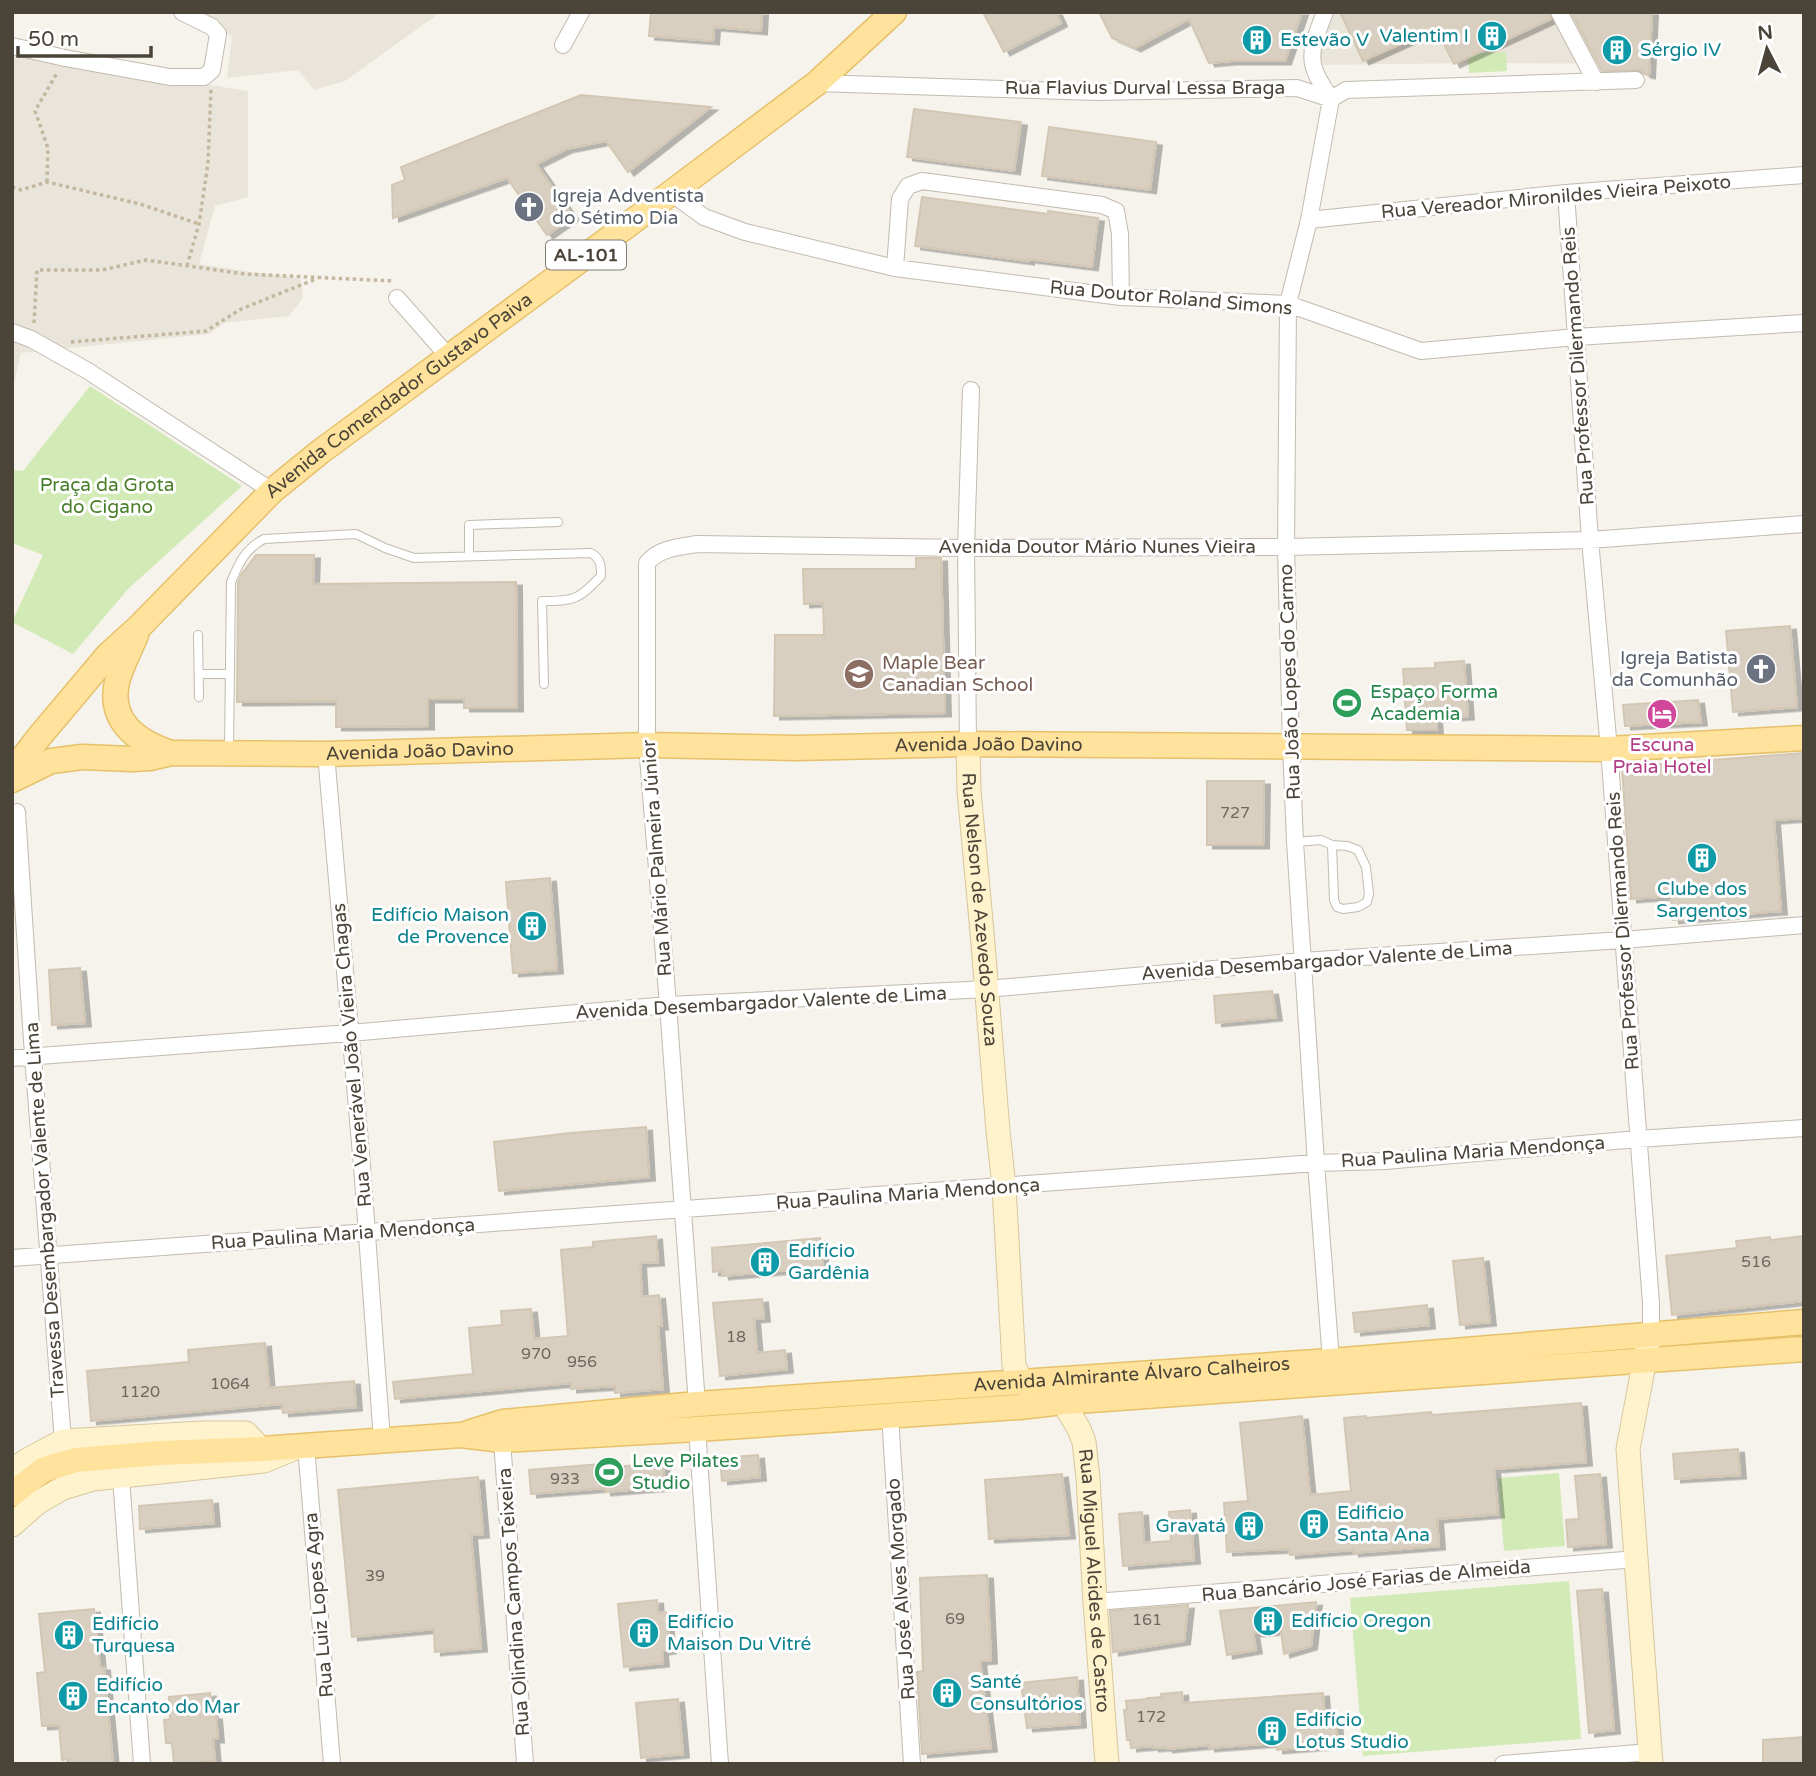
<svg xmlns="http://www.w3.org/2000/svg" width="1816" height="1776" font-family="'Varela Round',sans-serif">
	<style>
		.residential { fill: #eae5da }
		.green { fill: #d2eab5 }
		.building { fill: #d8cfc1; stroke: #d3c7b4; stroke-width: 2; filter: url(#shadow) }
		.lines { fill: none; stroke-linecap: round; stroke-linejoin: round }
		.lane-casing { stroke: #c2bbae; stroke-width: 10 }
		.street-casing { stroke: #c2bbae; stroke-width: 18 }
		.secondary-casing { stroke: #d6c79b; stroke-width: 25 }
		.primary-casing { stroke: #e6c16a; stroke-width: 27 }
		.path { stroke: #c4b79f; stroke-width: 3.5; stroke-dasharray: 3.5 3.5; stroke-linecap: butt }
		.lane { stroke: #fff; stroke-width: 8 }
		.street { stroke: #fff; stroke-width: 16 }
		.secondary { stroke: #fff3cd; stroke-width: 23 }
		.primary { stroke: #ffe39c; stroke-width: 24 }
		.labels { text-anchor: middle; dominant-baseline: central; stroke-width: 6; stroke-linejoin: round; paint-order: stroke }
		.number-label { font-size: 16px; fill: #6e675b }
		.shield { fill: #fff; stroke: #817c74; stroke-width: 2 }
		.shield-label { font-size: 18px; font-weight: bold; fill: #4b4439 }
		.culture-label { font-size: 19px; fill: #0d838f; stroke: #fff; text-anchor: start }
		.street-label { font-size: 19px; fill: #4b4439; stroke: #fff }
		.worship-label { font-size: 19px; fill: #5b616d; stroke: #fff; text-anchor: start }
		.park-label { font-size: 19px; fill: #4a7f2a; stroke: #fff }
		.education-label { font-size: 19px; fill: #785e54; stroke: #fff; text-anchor: start }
		.leisure-label { font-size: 19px; fill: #27864d; stroke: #fff; text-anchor: start }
		.hotel-label { font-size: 19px; fill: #b23c85; stroke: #fff }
	</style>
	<defs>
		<filter id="shadow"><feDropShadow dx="6" dy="3.5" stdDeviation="0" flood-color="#0004"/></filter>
	</defs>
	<rect width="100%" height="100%" fill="#f6f3ec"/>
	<path class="residential" d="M184 12H441L345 81 314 90 298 70 227 78 232 36Z
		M1329 12H1653L1651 28 1652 64 1468 63 1317 65 1315 53Z
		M12 53 248 91V197L215 206 199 264 301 279 303 298 289 316 224 323 210 334 21 353 12 392Z"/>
	<path class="green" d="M1506 52 1507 71 1469 73 1468 54Z
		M90 386 242 486 128 589 73 654 12 622 43 555 12 543V470L23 471Z
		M1559 1473 1565 1546 1504 1551 1498 1478Z
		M1569 1581 1581 1739 1363 1756 1350 1598Z"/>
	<path class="building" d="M651 12H762L761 31 714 27 713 41 649 36Z
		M983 12H1056L1061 23 1004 52Z
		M1099 12H1302L1285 61H1231L1209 63 1189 19 1135 48 1112 38Z
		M1340 12H1549L1551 19 1454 64 1436 28 1363 61Z
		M1571 12H1652L1649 75 1645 74 1640 70H1636L1602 71Z
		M581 95 711 107 628 172 606 141 566 149 536 164 573 217 547 235 507 178 393 218 392 185 405 180 401 167Z
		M914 109 1021 122 1014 171 907 157Z
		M1049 127 1156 142 1150 190 1042 176Z
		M922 197 1048 214V211L1098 218 1092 267 1028 259V261L915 246Z
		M256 555H314L313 584 516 582 517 708H464V699H428V726L336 727V701L237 702 238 583 241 575Z
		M916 558H941L945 713 774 716 775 635H824L823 603 804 604 803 569H916Z
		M1790 626 1797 707 1733 712 1726 631Z
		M1464 661 1468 716 1436 718 1437 730H1407L1403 669 1435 668V663Z
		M1698 700 1701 722 1625 726 1623 705Z
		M1804 753V818L1774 820 1781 911 1673 920 1671 896 1631 899 1622 767Z
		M1207 781H1264L1263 845H1207Z
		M550 878 557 970 513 973 506 882Z
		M80 968 85 1023 52 1025 49 970Z
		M1272 991 1276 1017 1216 1023 1214 996Z
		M646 1127 649 1177 499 1191 494 1142 570 1133Z
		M656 1236 658 1262 640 1263 642 1297 659 1295 662 1326H658L663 1389 615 1393V1386L571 1389V1383L395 1399 393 1382 473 1374 469 1328 502 1325 501 1311 531 1309 534 1339 568 1336 561 1250 593 1247V1242Z
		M1804 1236V1301L1672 1315 1666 1256 1737 1248 1736 1241 1770 1237 1771 1240Z
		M820 1238 823 1267 723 1276 722 1271 713 1272 712 1248Z
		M1483 1258 1490 1322 1460 1325 1453 1261Z
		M762 1299 764 1318 754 1319 757 1353 785 1350 787 1369 720 1376 713 1303Z
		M1427 1305 1429 1325 1355 1332 1353 1313Z
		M265 1343 269 1388 354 1381 356 1407 283 1413 282 1404 91 1421 87 1371 189 1362 188 1350Z
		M1581 1403 1586 1462 1494 1469 1498 1514 1437 1519 1439 1546 1353 1553V1550L1290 1555 1289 1549 1227 1552 1224 1503 1248 1501 1240 1423 1302 1416 1310 1495 1351 1491 1344 1418 1366 1416V1418L1431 1412 1432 1415Z
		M1738 1449 1740 1475 1675 1479 1673 1454Z
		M758 1455 760 1477 722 1481 720 1458Z
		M663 1463 665 1487 605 1492V1488L531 1494 529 1470 600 1464V1468Z
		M1062 1474 1069 1535 989 1539 985 1480Z
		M1600 1474 1606 1544 1568 1547 1566 1520 1579 1519 1575 1476Z
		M478 1477 483 1534 471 1535 481 1648 435 1652 434 1629 352 1637 338 1490Z
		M212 1500 214 1523 140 1529 139 1506Z
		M1190 1510 1194 1560 1123 1566 1119 1514 1142 1512 1144 1543 1171 1541 1169 1512Z
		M987 1575 991 1660 980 1661 991 1748 922 1754 917 1672 923 1671 920 1578Z
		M1602 1589 1614 1730 1589 1733 1577 1591Z
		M657 1600 658 1613 666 1612 670 1650 662 1651 663 1663 624 1667 618 1604Z
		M1316 1602 1311 1646 1284 1654 1281 1631 1253 1633 1256 1650 1227 1655 1220 1611Z
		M1188 1605 1184 1641 1113 1652 1110 1611Z
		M94 1609 100 1667H104L113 1764H69V1759L62 1760 59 1725 42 1726 37 1673 45 1672 39 1614Z
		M1077 1677 1080 1724 1027 1728 1021 1683Z
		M1182 1692 1183 1703 1323 1693 1325 1720 1336 1719 1338 1745 1277 1750V1743L1209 1748V1745L1167 1749 1166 1747 1153 1748V1746L1131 1748 1130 1740H1127L1124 1710H1127L1126 1701 1149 1699 1148 1698 1162 1697 1161 1694Z
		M210 1693 212 1716H216L218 1739H213L215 1761 174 1764 172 1743H166L164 1720 170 1719 169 1697Z
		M678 1699 683 1754 641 1758 636 1703Z
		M1804 1737V1764H1763V1740Z"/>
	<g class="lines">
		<g class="lane-casing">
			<path id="lane" d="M469 556V525L558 522
				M198 635 199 697
				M199 674H230
				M229 749 231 582C239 563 245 549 264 539L356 534 385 548 414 558 591 553C601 559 601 565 601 576 578 600 575 601 542 601L544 684
				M1295 842 1321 840 1332 845 1334 900 1337 907 1343 909 1358 907 1367 902 1369 894 1366 867 1358 850 1347 846 1332 845"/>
		</g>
		<g class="street-casing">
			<path id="street" d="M1325 12C1319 29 1308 50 1314 68 1317 79 1325 89 1331 99L1309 220 1288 304 1286 547 1291 746 1295 842 1316 1163 1331 1361
				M1559 12 1596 82
				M563 45 581 12
				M12 46 65 58 170 77H204L212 70 218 34 212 27 182 12
				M817 83 1097 92 1297 88 1331 99 1346 90 1636 80
				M671 193 704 217 745 232 895 268 1121 297 1288 304 1421 351 1576 337 1804 323
				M1566 193 1590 540 1609 749 1651 1303V1334
				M1309 220 1566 193 1804 175
				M895 268 900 199 908 186 922 181 1102 205 1116 211 1120 234 1121 297
				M397 298 448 356
				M12 332 31 339 88 371 272 491
				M968 744 966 548 971 390
				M326 754 362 1166 382 1440
				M17 812 33 1056 63 1441
				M12 1058 350 1033 668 1005 987 989 1302 961 1623 940 1804 925
				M12 1258 1316 1163 1385 1161 1638 1139 1804 1128
				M697 1404 668 1005 647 745V563C659 548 679 547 697 544L966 548 1286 547 1590 540 1804 524
				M890 1415 912 1764
				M697 1429 720 1764
				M502 1440 525 1764
				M306 1446 332 1764
				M121 1477 142 1764
				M1095 1602 1637 1559
				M1503 1764 1650 1752"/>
		</g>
		<g class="secondary-casing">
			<g id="secondary">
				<path id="s1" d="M968 744 969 791 982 932 998 1131 1004 1187 1014 1365 1021 1382 1063 1402 1079 1429 1084 1442 1088 1478 1095 1602 1107 1764"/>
				<path d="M1648 1343 1628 1449 1651 1764"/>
				<path d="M12 1470 29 1459 63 1441 202 1433H246L261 1449"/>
				<path d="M12 1525 37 1503 63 1488 93 1479 264 1461 293 1449"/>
			</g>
		</g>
		<g class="primary-casing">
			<g id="primary">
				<path d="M136 635C130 650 121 666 117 682 108 722 138 742 171 753"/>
				<path id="s2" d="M12 772 39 737 108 655 139 627 272 491 320 452 671 193 817 83 894 12"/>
				<path id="s3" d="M12 780 51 761 82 757 132 759 150 758 171 753 326 754 647 745 796 748 968 744 1609 749 1804 738"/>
				<path id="s4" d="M468 1433 503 1422 697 1404 1331 1361 1804 1322"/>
				<path d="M12 1494 43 1470 61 1464 76 1460 160 1453 261 1449 461 1435 502 1440 697 1429 1019 1407 1063 1402 1804 1349"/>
			</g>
		</g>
		<path class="path" d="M47 182 48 148 35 111 57 73
			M12 187 21 190 47 182 140 204 199 224
			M187 266 199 224 208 163 211 89
			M34 323 37 270H102L146 260 245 274 394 281
			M71 342 206 331 241 309 316 279"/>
		<use href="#lane" class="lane"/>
		<use href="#street" class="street"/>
		<use href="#secondary" class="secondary"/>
		<use href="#primary" class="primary"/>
	</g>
	<defs>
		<g id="building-disc" transform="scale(1.575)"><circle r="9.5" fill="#0f9aa8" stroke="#fff"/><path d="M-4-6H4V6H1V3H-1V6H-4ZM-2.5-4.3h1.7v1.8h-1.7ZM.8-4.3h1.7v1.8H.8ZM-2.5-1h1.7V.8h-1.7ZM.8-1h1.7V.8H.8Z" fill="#fff"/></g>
		<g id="church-disc" transform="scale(1.575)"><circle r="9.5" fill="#6b7280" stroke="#fff"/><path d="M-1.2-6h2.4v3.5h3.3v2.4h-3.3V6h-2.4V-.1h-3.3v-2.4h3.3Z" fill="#fff"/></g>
		<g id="school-disc" transform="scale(1.575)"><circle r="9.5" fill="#8d6e63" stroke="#fff"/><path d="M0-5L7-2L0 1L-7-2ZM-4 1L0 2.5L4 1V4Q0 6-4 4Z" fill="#fff"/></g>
		<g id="stadium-disc" transform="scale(1.575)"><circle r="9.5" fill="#2e9e5b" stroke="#fff"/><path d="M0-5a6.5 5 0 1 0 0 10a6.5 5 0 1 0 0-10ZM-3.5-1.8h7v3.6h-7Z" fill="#fff"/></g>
		<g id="hotel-disc" transform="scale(1.575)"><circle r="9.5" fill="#d1479c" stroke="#fff"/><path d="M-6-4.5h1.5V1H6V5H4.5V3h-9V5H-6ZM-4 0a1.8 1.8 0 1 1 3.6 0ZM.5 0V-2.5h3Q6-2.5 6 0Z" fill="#fff"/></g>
	</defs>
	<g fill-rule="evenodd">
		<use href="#building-disc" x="1492" y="36"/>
		<use href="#building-disc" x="1257" y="40"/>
		<use href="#building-disc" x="1617" y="50"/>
		<use href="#church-disc" x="529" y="207"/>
		<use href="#church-disc" x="1761" y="669"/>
		<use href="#school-disc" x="859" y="674"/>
		<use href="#stadium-disc" x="1347" y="703"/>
		<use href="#hotel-disc" x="1662" y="714"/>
		<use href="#building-disc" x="1702" y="858"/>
		<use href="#building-disc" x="532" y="926"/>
		<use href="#building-disc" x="765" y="1262"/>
		<use href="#stadium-disc" x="609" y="1472"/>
		<use href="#building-disc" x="1314" y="1524"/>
		<use href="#building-disc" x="1249" y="1526"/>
		<use href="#building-disc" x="1268" y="1621"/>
		<use href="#building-disc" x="644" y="1633"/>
		<use href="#building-disc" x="69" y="1635"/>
		<use href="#building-disc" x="947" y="1693"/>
		<use href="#building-disc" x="73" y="1696"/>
		<use href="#building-disc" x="1272" y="1731"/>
	</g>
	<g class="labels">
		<g class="number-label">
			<text x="1235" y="813">727</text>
			<text x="1756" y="1262">516</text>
			<text x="736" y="1337">18</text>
			<text x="536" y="1354">970</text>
			<text x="582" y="1362">956</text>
			<text x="230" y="1384">1064</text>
			<text x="140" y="1392">1120</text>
			<text x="565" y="1479">933</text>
			<text x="375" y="1576">39</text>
			<text x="955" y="1619">69</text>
			<text x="1147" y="1620">161</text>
			<text x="1151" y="1717">172</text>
		</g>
		<rect class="shield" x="546" y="240.5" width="80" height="29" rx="5"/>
		<g class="shield-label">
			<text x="586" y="255">AL-101</text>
		</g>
		<g class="culture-label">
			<text x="1469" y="36" text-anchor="end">Valentim I</text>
			<text x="1280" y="40">Estevão V</text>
			<text x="1640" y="50">Sérgio IV</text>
			<text x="1702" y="889" text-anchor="middle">Clube dos<tspan x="1702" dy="22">Sargentos</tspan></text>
			<text x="509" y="915" text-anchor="end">Edifício Maison<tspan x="509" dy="22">de Provence</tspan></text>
			<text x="788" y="1251">Edifício<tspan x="788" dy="22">Gardênia</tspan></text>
			<text x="1337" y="1513">Edificio<tspan x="1337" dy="22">Santa Ana</tspan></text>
			<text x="1226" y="1526" text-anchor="end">Gravatá</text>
			<text x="1291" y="1621">Edifício Oregon</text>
			<text x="667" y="1622">Edifício<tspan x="667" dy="22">Maison Du Vitré</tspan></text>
			<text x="92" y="1624">Edifício<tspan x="92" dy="22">Turquesa</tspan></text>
			<text x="970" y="1682">Santé<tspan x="970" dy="22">Consultórios</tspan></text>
			<text x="96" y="1685">Edifício<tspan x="96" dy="22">Encanto do Mar</tspan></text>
			<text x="1295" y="1720">Edifício<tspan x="1295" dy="22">Lotus Studio</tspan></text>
		</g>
		<g class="street-label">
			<text x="1145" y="88">Rua Flavius Durval Lessa Braga</text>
			<text transform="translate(1556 197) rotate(-5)">Rua Vereador Mironildes Vieira Peixoto</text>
			<text transform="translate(1171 298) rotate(5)">Rua Doutor Roland Simons</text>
			<text transform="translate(1578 366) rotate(-94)">Rua Professor Dilermando Reis</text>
			<text stroke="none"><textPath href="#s2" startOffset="542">Avenida Comendador Gustavo Paiva</textPath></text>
			<text x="1097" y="547">Avenida Doutor Mário Nunes Vieira</text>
			<text transform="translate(1290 682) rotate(-92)">Rua João Lopes do Carmo</text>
			<text stroke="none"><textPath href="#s3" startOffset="982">Avenida João Davino</textPath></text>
			<text stroke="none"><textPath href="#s3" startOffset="413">Avenida João Davino</textPath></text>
			<text transform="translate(657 858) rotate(-94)">Rua Mário Palmeira Júnior</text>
			<text stroke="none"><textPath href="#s1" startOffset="166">Rua Nelson de Azevedo Souza</textPath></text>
			<text transform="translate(1623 931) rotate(-94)">Rua Professor Dilermando Reis</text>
			<text transform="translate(1327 961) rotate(-4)">Avenida Desembargador Valente de Lima</text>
			<text transform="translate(761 1003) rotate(-3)">Avenida Desembargador Valente de Lima</text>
			<text transform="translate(352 1055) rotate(-95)">Rua Venerável João Vieira Chagas</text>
			<text transform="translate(1473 1152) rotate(-4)">Rua Paulina Maria Mendonça</text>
			<text transform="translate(908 1194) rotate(-4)">Rua Paulina Maria Mendonça</text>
			<text transform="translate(45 1210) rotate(-94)">Travessa Desembargador Valente de Lima</text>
			<text transform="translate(343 1234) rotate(-4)">Rua Paulina Maria Mendonça</text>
			<text stroke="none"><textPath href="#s4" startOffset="667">Avenida Almirante Álvaro Calheiros</textPath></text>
			<text stroke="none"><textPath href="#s1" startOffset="872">Rua Miguel Alcides de Castro</textPath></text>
			<text transform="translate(1366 1581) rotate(-5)">Rua Bancário José Farias de Almeida</text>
			<text transform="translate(901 1589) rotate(-94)">Rua José Alves Morgado</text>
			<text transform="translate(514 1602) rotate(-94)">Rua Olindina Campos Teixeira</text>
			<text transform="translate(319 1605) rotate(-95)">Rua Luiz Lopes Agra</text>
		</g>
		<g class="worship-label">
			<text x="552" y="196">Igreja Adventista<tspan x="552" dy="22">do Sétimo Dia</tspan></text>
			<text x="1738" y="658" text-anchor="end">Igreja Batista<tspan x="1738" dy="22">da Comunhão</tspan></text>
		</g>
		<g class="park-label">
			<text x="107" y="485">Praça da Grota<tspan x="107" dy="22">do Cigano</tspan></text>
		</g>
		<g class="education-label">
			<text x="882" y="663">Maple Bear<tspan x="882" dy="22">Canadian School</tspan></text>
		</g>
		<g class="leisure-label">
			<text x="1370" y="692">Espaço Forma<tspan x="1370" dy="22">Academia</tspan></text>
			<text x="632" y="1461">Leve Pilates<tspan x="632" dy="22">Studio</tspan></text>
		</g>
		<g class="hotel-label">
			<text x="1662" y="745">Escuna<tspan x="1662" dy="22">Praia Hotel</tspan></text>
		</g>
	</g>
	<rect width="1816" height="1776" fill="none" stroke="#4b4439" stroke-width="28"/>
	<g transform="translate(1767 49) rotate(354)" stroke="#ffffff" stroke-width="5" paint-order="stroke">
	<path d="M0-5L12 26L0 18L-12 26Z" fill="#4b4439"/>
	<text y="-10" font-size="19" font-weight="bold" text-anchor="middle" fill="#4b4439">N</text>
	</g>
	<path d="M18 46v10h133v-10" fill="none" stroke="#4b4439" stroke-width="3.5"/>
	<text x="28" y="46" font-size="21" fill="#4b4439" stroke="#ffffff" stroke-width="5" paint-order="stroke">50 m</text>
</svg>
